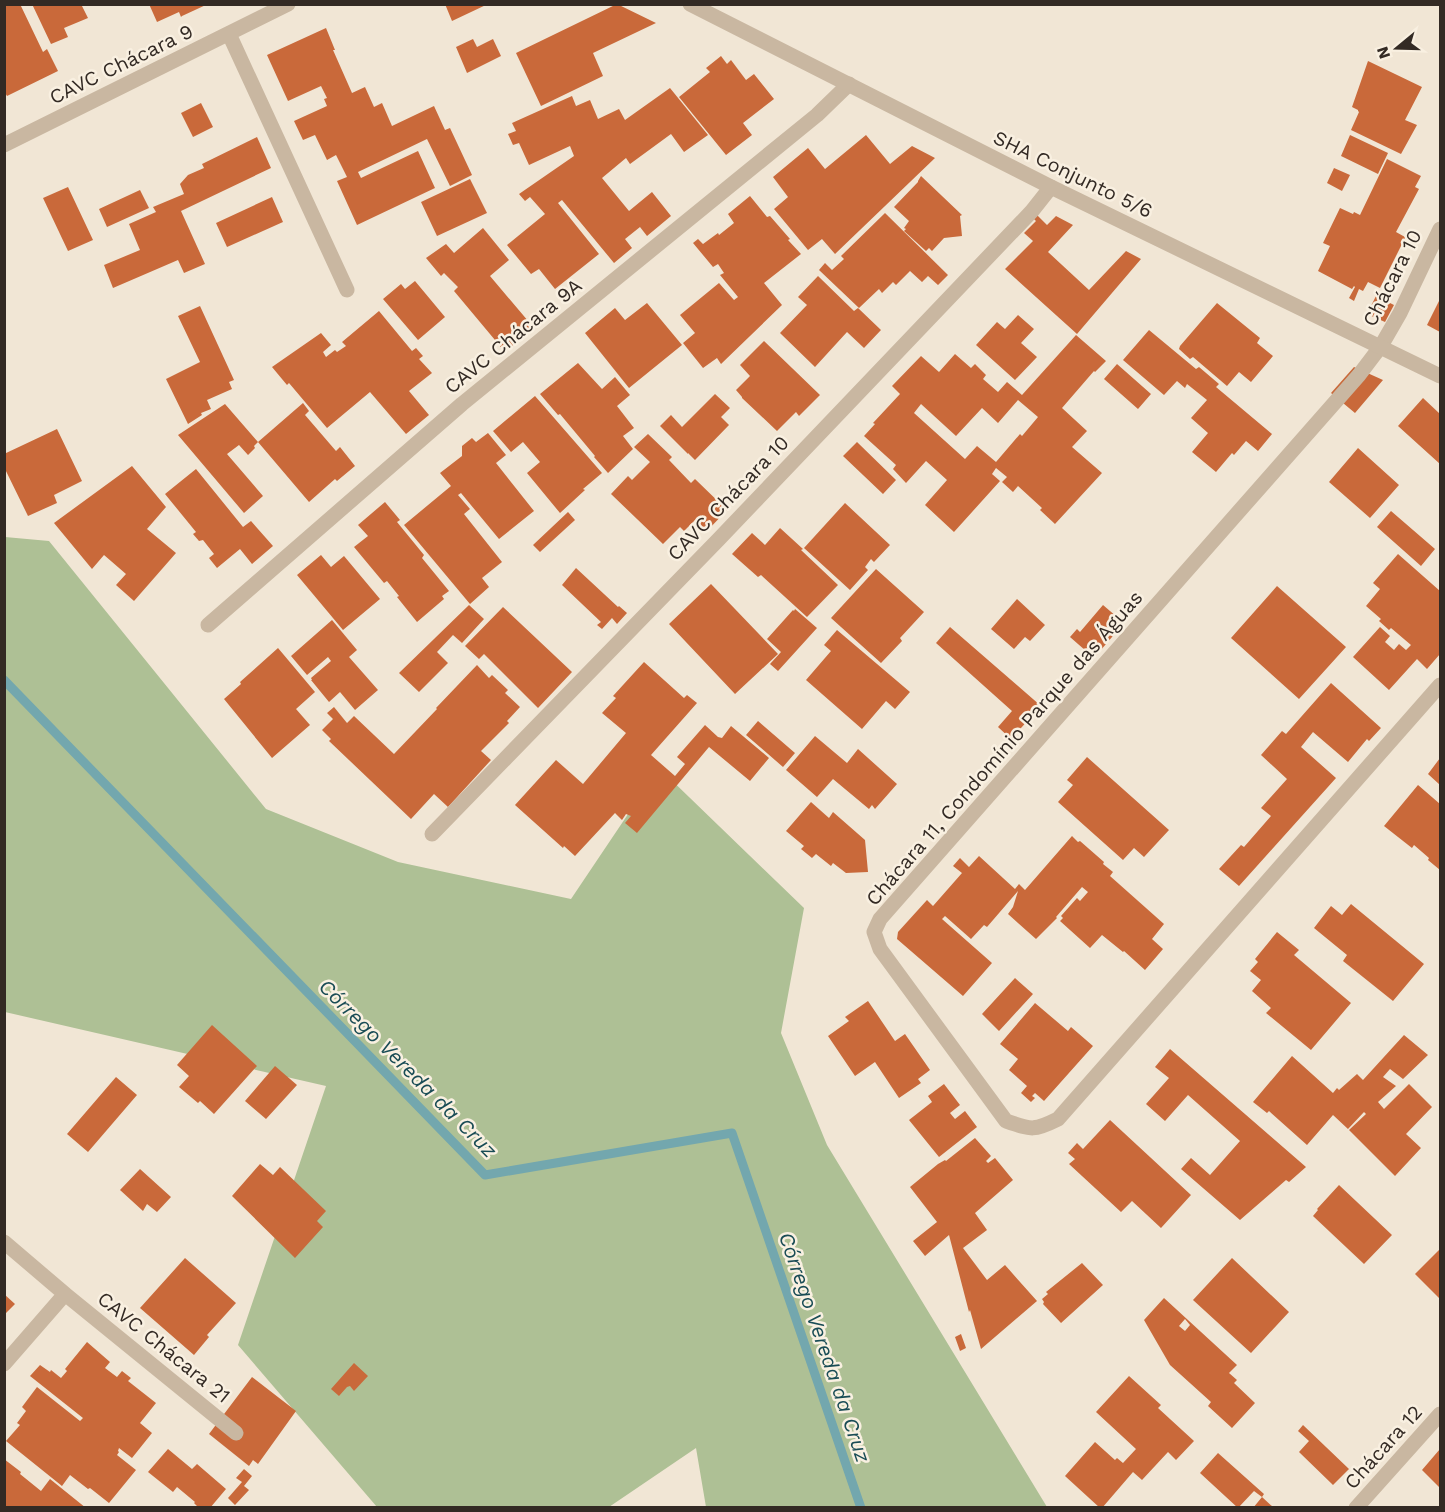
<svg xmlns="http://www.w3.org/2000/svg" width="1445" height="1512" font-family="'Work Sans',sans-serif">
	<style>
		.green { fill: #aec095 }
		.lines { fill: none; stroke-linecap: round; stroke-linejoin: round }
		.stream { stroke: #73a7ae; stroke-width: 9 }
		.building { fill: #c9693a; fill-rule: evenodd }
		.minor { stroke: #c9b7a1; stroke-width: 15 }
		.tertiary { stroke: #c9b7a1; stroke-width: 15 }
		.labels { text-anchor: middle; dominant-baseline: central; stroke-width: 5; stroke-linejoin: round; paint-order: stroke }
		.street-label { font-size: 20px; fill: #332a24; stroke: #f9f0e1 }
		.water-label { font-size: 21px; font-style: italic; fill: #194c55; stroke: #f9f0e1 }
	</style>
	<rect width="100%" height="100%" fill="#f1e6d5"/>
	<path class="green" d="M5 537 49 541 266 809 398 862 571 899 659 768 804 908 781 1033 827 1145 1047 1507H706L696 1448 609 1507H377L238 1345 326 1086 5 1012Z"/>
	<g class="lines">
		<path class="stream" d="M4 680 485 1175 732 1133 861 1508"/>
	</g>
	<path class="building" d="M4 4H20L43 52 47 49 58 71 7 96 4 91Z
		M32 4H81L88 18 64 28 68 37 51 44Z
		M149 4H208L182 16 181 17 179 12 157 22Z
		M445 4H488L452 21Z
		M617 4 656 23 593 53 603 76 541 106 516 53Z
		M326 28 335 50H333L352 93 365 87 374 107 382 103 392 126 434 106 445 130 450 128 472 175 450 186 427 139 358 172 361 178 418 151 435 188 357 225 337 181 347 177 336 155 327 160 315 135 303 140 294 121 327 106 324 99 327 98 321 86 288 101 267 55Z
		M473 39 477 47 493 39 501 56 467 73 456 47Z
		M721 56 727 64 731 60 746 80 754 74 774 99 743 123 752 135 726 155 679 97 710 72 706 68Z
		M1368 61 1422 87 1405 120 1417 125 1401 154 1351 130 1359 112 1358 111V110L1352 107Z
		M670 88 708 135 684 152 671 134 630 164 626 158 602 178 629 211 652 192 671 216 647 236 640 227 625 239 632 248 614 263 562 200 558 203 599 254 555 289 539 269 531 274 507 245 545 214 530 197 525 201 519 194 574 156 570 146 529 165 519 143 513 145 508 134 516 131 512 123 572 96 576 106 590 100 598 119 619 109 625 120Z
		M201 103 213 127 193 137 181 113Z
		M866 135 890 164 912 146 935 158 835 254 822 239 808 250 774 209 788 197 773 177 808 148 825 169Z
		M1350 135 1388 153 1378 174 1341 156Z
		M257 137 271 168 181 211 205 264 184 273 178 260 113 288 104 265 140 250 129 224 156 212 153 207 184 194 180 184 188 175 204 168 202 164Z
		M1387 159 1421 176 1415 187 1419 189 1396 232 1405 237V238L1380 288 1368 282 1363 291 1359 289 1354 301 1349 298 1355 287 1354 286 1352 289 1318 271 1330 246 1323 243 1340 208 1353 214 1354 212 1360 215Z
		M1334 168 1350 175 1342 191 1327 183Z
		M921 176 962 215 960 216 962 236 944 238 932 251 929 248 926 251 904 231 906 229 904 228 909 221 894 207 918 182V181Z
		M470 179 487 213 437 236 421 202Z
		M68 187 93 240 68 251 43 198Z
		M140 190 149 208 107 227 99 209Z
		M750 196 767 217 770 216 790 239 788 240 801 254 764 283 782 305 721 364 717 358 703 368 683 343 695 333 680 315 719 283 734 300 738 297 720 275 724 273 718 264 713 267 693 243 698 239 703 244 718 233 719 235 734 223 728 214Z
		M272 197 283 222 227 247 216 223Z
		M885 213 948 275 938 285 928 276 922 282 910 271 896 285 893 282 882 293 879 289 859 308 819 270 825 263 832 270 844 259 841 256Z
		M1036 214 1047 225 1056 216 1073 225 1048 252 1089 290 1126 251 1141 259 1077 334 1005 269 1033 241 1024 233 1036 221 1033 218Z
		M483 228 509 260 490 276 534 328 505 352 454 291 458 287 444 273 441 276 426 258 446 244 454 253Z
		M818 276 854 311 858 308 881 330 864 348 847 332 815 367 780 333 807 305 798 297Z
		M415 281 445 317 418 340 383 299 401 284 405 289Z
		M1376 296 1394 305 1385 322 1367 314Z
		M1440 299V332L1427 325Z
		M647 303 682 345 629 388 585 333 615 308 625 320Z
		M1217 303 1260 338 1257 343 1273 356 1251 382 1239 372 1227 386 1193 357 1190 359 1179 349 1180 346Z
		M200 306 234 380 229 382 232 389 207 400 211 409 201 413 202 415 188 424 166 379 200 362 178 316Z
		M379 311 412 351 416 348 423 356 419 359 432 373 409 391 429 415 406 434 370 392 327 428 289 383 287 385 272 367 321 333 331 345 323 352 326 357 335 350 337 352 346 346 342 342Z
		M1018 315 1034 329 1021 343 1037 357 1015 380 976 345 997 322 1005 329Z
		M1149 330 1196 369 1199 367 1219 384 1216 387 1272 434 1258 451 1246 441 1234 455 1232 453 1216 472 1192 452 1208 433 1191 418 1207 400 1187 384 1185 388 1177 381 1164 395 1123 360Z
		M1076 335 1106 361 1095 372 1094 371 1062 408 1087 431 1072 447 1102 473 1055 524 1040 510 1042 508 1018 486 1013 492 1002 482 1007 477 996 468 992 474 1000 481 954 532 925 505 947 480 926 461 906 483 893 469 896 465 864 436 875 424 873 423 900 394 892 386 921 356 939 372 955 354 971 368 975 364 986 375 983 379 998 392 1007 382 1022 395ZM1018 400 1038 417 1022 436 1020 434 996 462 977 446 965 459 914 413 921 404 956 436 982 408 998 423Z
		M764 341 820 395 799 416 796 412 777 431 742 398V397L736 390 750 376 740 365Z
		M578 363 602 389 615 377 630 395 617 406 634 428 623 436 633 449 608 473 594 457 595 456 560 414 558 415 540 394Z
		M1117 364 1151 394 1138 409 1104 379Z
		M1354 367 1383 380 1355 413 1331 393Z
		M715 394 730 408 721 417 729 425 695 460 688 453V454L660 426 671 415 682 427Z
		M535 396 602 473 583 489 585 490 560 513 527 473 540 462 523 442 511 452 493 431Z
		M1423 398 1440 414V464L1398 426Z
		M303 403 309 411 305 415 336 451 340 447 355 466 337 481 335 479 309 502 258 442Z
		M225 404 258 442 254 446 255 448 248 455 239 445 227 454 263 496 244 513 178 435Z
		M57 429 82 481 54 495 57 503 28 516 4 467V454Z
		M488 433 506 455 496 463 534 511 499 539 461 493 458 495 470 509 464 514 502 562 482 578 489 587 470 604 404 525 451 486 440 473 462 456V446L472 438 476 442Z
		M648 434 672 457 669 460 691 483 695 479 727 510 707 531 695 520 684 531 680 527 663 544 611 494 628 476 632 480 650 462 634 447Z
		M857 442 896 480 883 494 843 456Z
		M1358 448 1399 485 1370 518 1329 482Z
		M132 466 166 507 147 529 176 553 134 601 116 585 126 574 104 555 92 569 54 523Z
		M196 469 243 527 251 521 273 546 252 564 240 549 217 568 209 558 214 554 203 540 199 541 193 534 196 532 165 494Z
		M385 502 400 520 397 522 424 555 422 558 449 591 442 596 444 599 417 622 397 597 399 596 387 581 384 583 354 547 368 536 358 525Z
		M845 503 890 545 874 562 871 559 865 567 868 570 850 590 804 548Z
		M1391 511 1435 549 1421 566 1377 527Z
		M568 512 575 520 540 552 533 545Z
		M780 528 803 549 801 550 838 585 807 617 761 575 758 577 732 554 752 533 765 545Z
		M1398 554 1440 591V654L1427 669 1417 659 1389 690 1353 657 1380 627 1390 636 1385 642 1394 650 1399 644 1406 650 1411 645 1391 628 1389 630 1379 621 1381 619 1366 606 1380 589 1373 583Z
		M321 555 331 567 344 556 380 599 343 630 297 575Z
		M576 568 618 607 619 606 627 613 617 624 612 618 602 629 597 625 601 622 562 585Z
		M876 569 924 612 900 638 902 641 881 663 831 618Z
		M711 584 778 654 735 694 669 624Z
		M1277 586 1346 647 1299 699 1231 638Z
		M1017 599 1045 625 1030 641 1025 637 1014 649 991 629Z
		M469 605 484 619 462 643 453 635 437 652 448 663 419 692 399 673Z
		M1103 605 1124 623 1094 658 1070 637 1077 629 1080 632Z
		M503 607 572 672 538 708 484 654 479 659 465 646Z
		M795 609 817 628 778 671 770 664 781 652 767 639 793 610 794 611Z
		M332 620 357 650 349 657 378 690 355 710 340 692 329 702 311 680H312L311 678 331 661 328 657 307 675 291 656Z
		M950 627 1041 706 1011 739 998 727 1012 711 936 643Z
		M837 630 910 692 895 709 886 701 862 729 806 680 831 651 824 645Z
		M278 648 315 692 296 709 310 725 272 758 224 699 241 684 240 682Z
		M644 662 684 698 687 695 697 703 651 755 675 776 685 764 677 757 705 725 718 737 722 738 731 726 769 758 750 781 709 747 637 833 625 823 631 816 626 814 622 820 615 813 575 856 564 846 563 848 515 805 556 760 583 784 626 733 602 713 616 698 613 696Z
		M477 665 489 678 492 675 508 690 505 693 520 707 507 721 509 723 481 751 491 760 448 807 434 794 411 819 329 741 331 739 322 730 333 719 327 713 334 707 347 723 354 716 394 754 437 709 436 708Z
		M1331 683 1381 728 1369 741 1367 739 1348 762 1313 732 1301 747 1336 778 1239 886 1219 869 1241 845 1244 847 1271 816 1261 808 1287 779 1261 755 1282 731 1286 734Z
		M758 721 795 753 783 767 746 735Z
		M815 736 847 763 858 749 897 784 875 809 872 805 869 809 833 779 817 797 786 770Z
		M1087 757 1169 830 1144 857 1134 848 1123 860 1058 802 1073 785 1067 780Z
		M1440 758V785L1428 774Z
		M1418 785 1440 804V870L1428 860 1429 858 1414 845 1412 848 1384 826Z
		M811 802 829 818 833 812 865 840 868 872 846 873 833 863 831 866 816 854 812 858 801 849 804 846 786 831Z
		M1072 836 1078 842 1080 841 1104 862 1103 864 1113 872 1110 876 1164 924 1152 939 1163 949 1145 970 1124 951 1123 952 1102 935 1090 948 1060 921 1063 918 1061 916 1077 898 1080 901 1088 892 1082 887 1056 917 1057 918 1036 939 1008 914 1013 907 1018 891 987 927 984 925 971 939 945 916 942 919 992 963 963 996 897 939 898 932 927 900 933 906 962 873 953 866 960 858 969 867 979 856 1015 889 1019 884 1025 890Z
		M1351 904 1424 964 1393 1001 1343 961 1347 955 1314 928 1331 906 1342 915Z
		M1277 932 1299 950 1294 955 1351 1003 1311 1050 1266 1013 1271 1008 1252 991 1261 980 1250 971 1258 962 1255 959Z
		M1015 978 1033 994 999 1031 982 1014Z
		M868 1001 895 1041 905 1034 930 1070 918 1079 921 1083 899 1098 875 1062 855 1076 828 1036 849 1021 845 1017Z
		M1035 1003 1068 1031 1071 1027 1093 1046 1044 1101 1035 1093 1032 1096 1035 1098 1031 1102 1021 1093 1027 1086 1009 1070 1018 1059 1000 1044Z
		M212 1025 257 1066 214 1114 200 1101 198 1103 179 1087 189 1076 177 1065Z
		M1404 1035 1428 1055 1403 1079 1390 1069 1383 1077 1396 1086 1378 1102 1384 1109 1409 1084 1432 1107 1406 1134 1421 1148 1395 1176 1349 1130 1366 1114 1364 1112 1348 1129 1333 1115 1307 1145 1269 1111 1267 1113 1253 1102 1292 1056 1333 1093 1337 1088 1339 1090 1357 1074 1363 1080Z
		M1170 1049 1306 1167 1289 1182 1286 1180 1240 1220 1181 1169 1191 1158 1210 1175 1240 1141 1188 1095 1165 1121 1146 1104 1169 1078 1155 1067Z
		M275 1066 297 1085 266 1119 245 1101Z
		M116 1077 137 1095 88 1152 67 1134Z
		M944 1084 960 1105 950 1113 955 1119 965 1111 977 1127 939 1157 909 1120 932 1102 928 1096Z
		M1110 1120 1191 1195 1161 1228 1132 1201 1121 1212 1069 1164 1075 1159 1068 1153 1077 1143 1083 1149Z
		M975 1138 991 1156 986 1161 988 1163 995 1158 1013 1180 975 1213 987 1230 963 1248 987 1280 1005 1265 1037 1301 981 1349 970 1310 969 1312 949 1235 925 1256 913 1241 937 1222 910 1187 938 1164 945 1160 946 1161Z
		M260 1164 273 1175 280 1167 326 1211 317 1221 323 1227 295 1258 232 1196Z
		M140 1169 171 1197 157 1212 147 1204 143 1211 120 1190Z
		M1339 1185 1392 1235 1364 1264 1313 1216 1318 1210 1317 1209Z
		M1440 1249V1299L1415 1274Z
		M185 1258 236 1303 207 1335 209 1337 194 1355 140 1308Z
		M1232 1258 1289 1312 1251 1353 1193 1300Z
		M1082 1263 1103 1285 1061 1323 1043 1304 1044 1302 1042 1299 1048 1294 1046 1292Z
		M4 1294 15 1304 4 1315Z
		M1164 1298 1237 1365 1229 1373 1237 1380 1234 1383 1255 1403 1232 1428 1208 1406 1211 1402 1170 1365 1144 1320ZM1185 1319 1190 1325 1185 1331 1179 1326Z
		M961 1334 966 1348 960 1351 955 1337Z
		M87 1342 110 1362 105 1368 117 1377 122 1371 131 1378 128 1381 156 1403 140 1423 152 1433 132 1458 119 1448 118 1451 119 1452 117 1455 136 1470 109 1503 90 1488 88 1489 70 1475 62 1486 6 1441 20 1425 17 1423 26 1411 22 1407 37 1387 80 1421 83 1418 30 1376 40 1365 50 1372 51 1370 61 1378 67 1371 65 1369Z
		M354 1363 368 1376 354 1391 350 1386 347 1387 339 1396 331 1389Z
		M1129 1376 1161 1405 1158 1408 1194 1441 1176 1460 1168 1452 1142 1480 1133 1472 1102 1508H1100L1065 1476 1095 1442 1115 1460 1117 1458 1123 1463 1136 1449 1096 1412Z
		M252 1377 296 1411 258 1464 253 1460 249 1466 209 1434Z
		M1303 1425 1349 1469 1333 1485 1299 1452 1309 1441 1298 1431Z
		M168 1449 192 1469 197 1464 226 1489 210 1508H199L194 1503 195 1502 177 1487 173 1492 148 1472Z
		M1440 1449V1488L1422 1470Z
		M1218 1453 1264 1494 1262 1497 1254 1491 1238 1508 1200 1473Z
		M4 1459 21 1472 20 1474 41 1491 50 1479 86 1508H4Z
		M244 1469 252 1476 244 1486 249 1490 235 1505 228 1498 242 1482 236 1478Z
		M1262 1497 1274 1508H1253Z"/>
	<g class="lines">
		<path class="minor" d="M229 34 347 290
			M4 145 288 4
			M1440 229 1400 313 1381 346 1359 375 880 919 874 932 880 949 1006 1121C1032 1130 1034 1131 1058 1119L1440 685
			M208 625 462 404 817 115 849 84
			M432 834 718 540 1032 211 1051 187
			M4 1242 65 1294 236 1433
			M4 1364 65 1294
			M1356 1508 1440 1414"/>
		<path class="tertiary" d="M690 4 1051 187 1440 376"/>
	</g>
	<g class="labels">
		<g class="street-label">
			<text transform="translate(121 64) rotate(-26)">CAVC Chácara 9</text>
			<text transform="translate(1073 174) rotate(26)">SHA Conjunto 5/6</text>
			<text transform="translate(1392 278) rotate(-63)">Chácara 10</text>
			<text transform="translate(513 336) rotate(-39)">CAVC Chácara 9A</text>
			<text transform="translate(728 498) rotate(-46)">CAVC Chácara 10</text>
			<text transform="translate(1004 748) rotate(-49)">Chácara 11, Condomínio Parque das Águas</text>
			<text transform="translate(164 1347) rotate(39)">CAVC Chácara 21</text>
			<text transform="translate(1383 1447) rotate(-48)">Chácara 12</text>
		</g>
		<g class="water-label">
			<text transform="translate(408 1068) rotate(45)">Córrego Vereda da Cruz</text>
			<text transform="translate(825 1347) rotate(71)">Córrego Vereda da Cruz</text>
		</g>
	</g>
	<rect width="1445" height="1512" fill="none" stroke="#332a24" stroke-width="12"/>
	<g transform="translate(1397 48) rotate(251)" stroke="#f9f0e1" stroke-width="4.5" paint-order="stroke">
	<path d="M0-4.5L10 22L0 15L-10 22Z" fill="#332a24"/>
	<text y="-9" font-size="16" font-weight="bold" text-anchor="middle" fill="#332a24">N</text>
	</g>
</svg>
